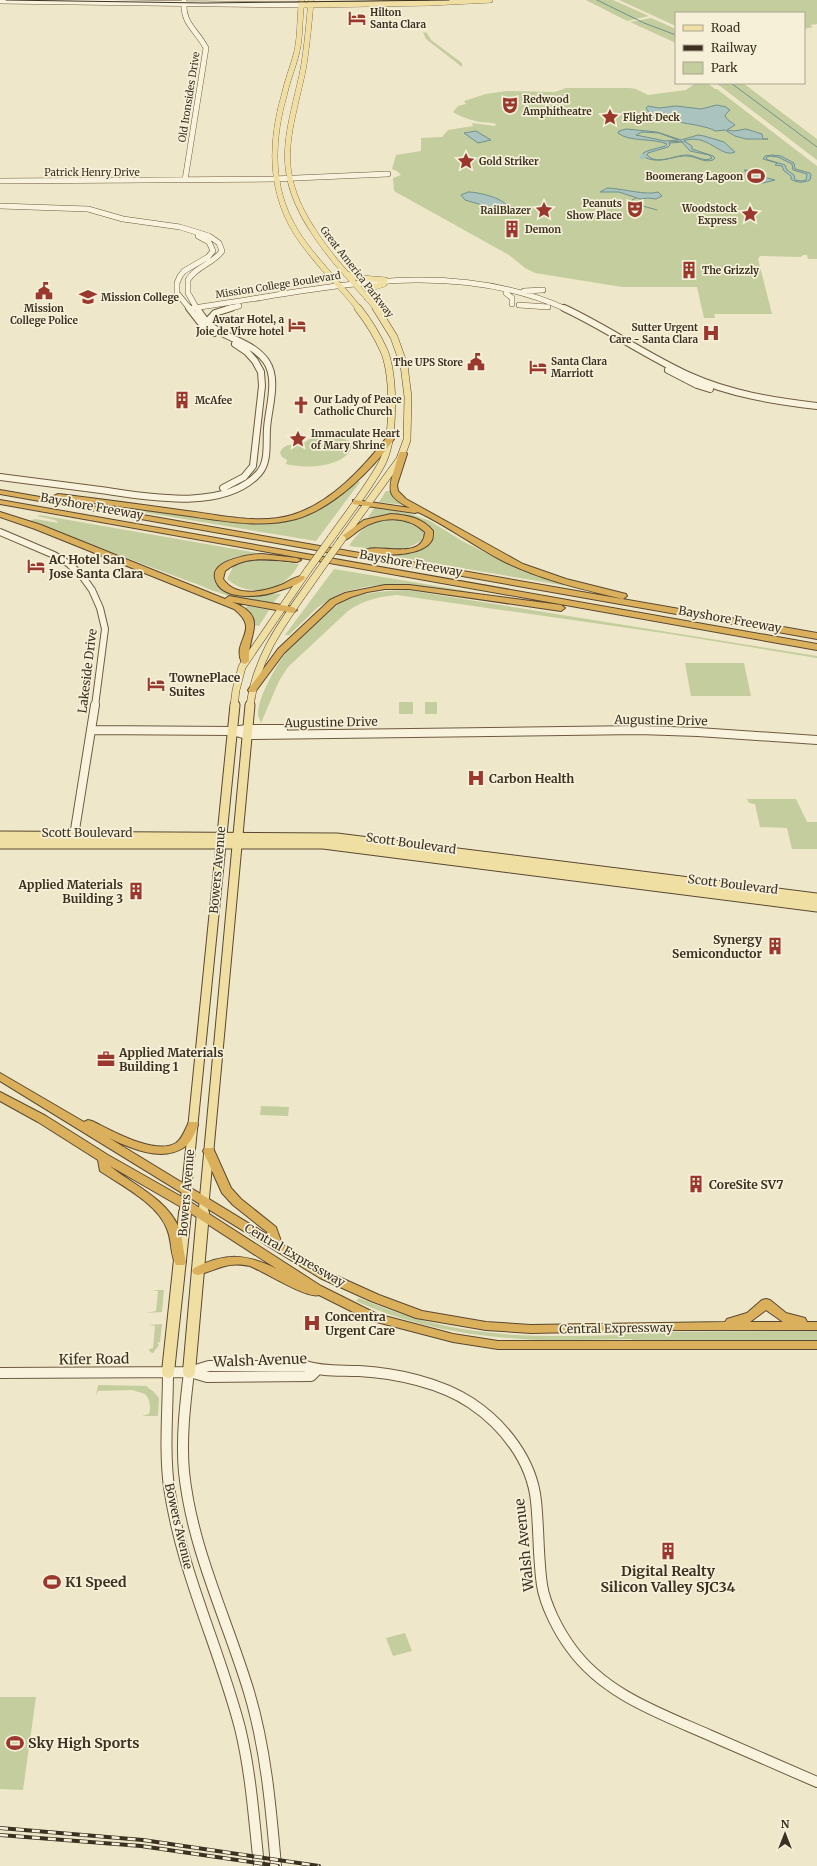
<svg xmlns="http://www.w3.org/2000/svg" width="817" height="1866" font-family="Merriweather,serif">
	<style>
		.green { fill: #c3cd9d }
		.water { fill: #aac3be; stroke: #70928d; fill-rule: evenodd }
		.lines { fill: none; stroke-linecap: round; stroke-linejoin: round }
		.stream { stroke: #70928d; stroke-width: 1 }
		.canal { stroke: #aac3be; stroke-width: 4.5 }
		.secondary-far3-casing { stroke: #6d5b41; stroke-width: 6 }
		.secondary-far2-casing { stroke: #6d5b41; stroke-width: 8 }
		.secondary-far1-casing { stroke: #6d5b41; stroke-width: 10 }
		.secondary-casing { stroke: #6d5b41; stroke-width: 12 }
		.primary-far3-casing { stroke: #594832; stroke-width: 6 }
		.primary-far2-casing { stroke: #594832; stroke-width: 8 }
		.primary-far1-casing { stroke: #594832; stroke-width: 11 }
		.primary-casing { stroke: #594832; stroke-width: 14 }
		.highway-casing { stroke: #594832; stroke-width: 2 }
		.secondary-far3 { stroke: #f9f3dd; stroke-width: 5 }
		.secondary-far2 { stroke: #f9f3dd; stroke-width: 6 }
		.secondary-far1 { stroke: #f9f3dd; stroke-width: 8 }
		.secondary { stroke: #f9f3dd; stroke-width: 10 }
		.primary-far3 { stroke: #f0dfa3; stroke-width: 5.5 }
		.primary-far2 { stroke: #f0dfa3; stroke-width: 7 }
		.primary-far1 { stroke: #f0dfa3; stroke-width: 9 }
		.primary { stroke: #f0dfa3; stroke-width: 12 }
		.highway { fill: #dbb05d; fill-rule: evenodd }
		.tram { stroke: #3c3121; stroke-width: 1 }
		.rail-casing { stroke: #3c3121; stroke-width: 4 }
		.rail { stroke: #f6f0d9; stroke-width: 2.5; stroke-dasharray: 8; stroke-linecap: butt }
		.primary-bridge-casing { stroke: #594832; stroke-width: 8; stroke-linecap: butt }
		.primary-bridge { stroke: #f0dfa3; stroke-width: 7 }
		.labels { text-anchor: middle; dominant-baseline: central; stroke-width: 3.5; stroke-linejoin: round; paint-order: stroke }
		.far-poi-label { font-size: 10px; font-weight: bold; fill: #3c3121; stroke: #f6f0d9; text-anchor: start }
		.far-street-label { font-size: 10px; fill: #3c3121; stroke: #f6f0d9 }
		.street-label { font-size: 12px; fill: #3c3121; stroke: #f6f0d9 }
		.poi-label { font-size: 12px; font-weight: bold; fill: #3c3121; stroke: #f6f0d9; text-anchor: start }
		.near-street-label { font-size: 14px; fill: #3c3121; stroke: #f6f0d9 }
		.near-poi-label { font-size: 14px; font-weight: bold; fill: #3c3121; stroke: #f6f0d9; text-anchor: start }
	</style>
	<rect width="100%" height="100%" fill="#efe7c9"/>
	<path class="green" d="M586 0H613L649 16 627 21Z
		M619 0H817V24L810 25 813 27 804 29V13H676V26Z
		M651 18 676 29V43L630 22Z
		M423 32 427 33 431 40 462 63V67L426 39Z
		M696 83H707L715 89H717L817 166V259H808L807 255H803L801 257 760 256 758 259 772 314H714L715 318H704L697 287H622L535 273 525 268 509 255 394 191 393 178 401 175 397 171 392 169 396 155 421 151V138L442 137 448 130 473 126 472 123 495 126 496 124C490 122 486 123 480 122 474 121 458 116 453 112L458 106 466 104 464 101 486 94 507 91 555 92 566 88H629L636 89 648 95 686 90Z
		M716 83H743L817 139V160Z
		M317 435 336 436 349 441 352 446C346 468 304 469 286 464L287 460 282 457 280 453C284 442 293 446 303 443 308 441 311 437 317 435Z
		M357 481 360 482 316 541 88 503 89 501 241 522 294 519 318 511Z
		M386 491H390L405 505 379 502Z
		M375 507 411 514 430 521 464 542 502 561 539 576 579 588 396 557 397 554C405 553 413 553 421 549 435 543 438 528 422 521 410 516 395 514 383 515 377 516 373 519 368 517Z
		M40 515 257 553 231 558 216 569 214 578C225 594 244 597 262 595 269 595 275 593 281 594L272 604C254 601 235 599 217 592 207 589 199 584 188 581L29 521 35 519 59 523 55 520 37 516Z
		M391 519C403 519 420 522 424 534L421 541 406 549 380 550 349 546C360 529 371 521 391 519Z
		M255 559 299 564C296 569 292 575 287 579 270 594 244 594 227 579L234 565Z
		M334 569 461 590 476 593 396 584 370 586 343 592 318 607 289 635H285Z
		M407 590 817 656V658L670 634 397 595C378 597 363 600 348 611L288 667 279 681 261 723C260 720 258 716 258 714 258 697 277 664 287 651 296 639 327 612 339 604 359 592 385 591 407 590Z
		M248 606 269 610 259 626 254 625 248 612 245 608Z
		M685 663H744L751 696H691Z
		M399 702H413V714H399Z
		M425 702H437V714H425Z
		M747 799H796L807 822H817V849H792L787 828 760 827 755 804 749 803Z
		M261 1106 289 1107 288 1116 260 1115Z
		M152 1290H164L162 1312 146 1313 156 1311 158 1291Z
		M359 1298C397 1314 436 1326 476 1331 525 1338 575 1336 625 1335V1332L817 1331V1342L634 1343 632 1339C592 1339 550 1342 510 1338 457 1334 404 1323 356 1301Z
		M162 1324 160 1342 157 1343 159 1345 153 1353 150 1352 149 1349 153 1348 155 1326 148 1325Z
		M98 1385 147 1386V1387L154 1392 159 1398 158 1416H142L149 1414C151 1407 150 1399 145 1394L132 1390 98 1391 96 1396Z
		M405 1633 412 1651 393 1656 386 1638Z
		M0 1697H36L23 1790 0 1789Z"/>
	<path class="water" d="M648 106 659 108 676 106 701 109 717 105 726 107 730 110 725 115C727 121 731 121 735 125L727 130 734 131 746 129 762 134 763 139H768H746L735 136 725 130 715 131C710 126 666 120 655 119L652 117 646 108Z
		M626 129 657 132 681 140 698 135 704 136 724 142 735 152C721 159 707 132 684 141L692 146V149L713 156 715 158 713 160C703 163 698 157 688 156 673 155 660 165 644 157L643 153 647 151 665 146 667 144C654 138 628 142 618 133L619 131ZM642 132 659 133 678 140 665 141 636 135ZM681 141 690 151 709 155 712 158C704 163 696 155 687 155 674 155 658 166 647 155L648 153 668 147 670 145 669 142Z
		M476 131 491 140 478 143 464 133Z
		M772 155 781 156 794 163 795 169 810 173 811 175 810 180C804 183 796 183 791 179V176L784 171 782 166 775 165 777 163 763 159 765 156ZM769 156 778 157 792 164 793 170 807 174 806 180 801 181 795 180 794 175 787 170 785 165 768 160 766 158Z
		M744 170 754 171 764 177 775 180 763 183 755 182Z
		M607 188C620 188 647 196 658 192L662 196 656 199 648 198 640 199 619 192H600Z
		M468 192C478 192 503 198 507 206L515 207V208L496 209 465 200 461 195Z"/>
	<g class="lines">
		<path class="stream" d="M597 0 644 23 676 35
			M731 83 817 147
			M670 143 683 142
			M636 198 632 200V203L657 210"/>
		<path class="canal" d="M642 157 644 156"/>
		<g class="secondary-far3-casing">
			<path id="secondary-far3" d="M184 0C182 24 196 29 206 48L185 180
				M0 1 301 5
				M273 179 388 174
				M0 181 276 179
				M0 206 88 209 123 219 180 227 209 236 219 243 222 251C213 264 196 266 188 280V293L197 309
				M524 291 543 290
				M506 293 512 298V304
				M519 305 548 307
				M193 308C319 291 444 254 566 309
				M190 309 177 293V283L180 276 184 271 208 257 213 251 209 242 198 236
				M227 309 239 306"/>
		</g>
		<g class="secondary-far2-casing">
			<path id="secondary-far2" d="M189 308 203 326 214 333
				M564 308C607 328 646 356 690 376 730 394 774 401 817 406
				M207 322 215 313 231 308
				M668 370 697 385 710 389
				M0 477C31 481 62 485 93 489 140 495 223 514 259 473 269 462 266 443 267 429 268 409 279 379 266 361 253 343 229 339 212 327 206 322 201 315 197 308
				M223 488 244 477 253 466 262 386 261 372 255 361 247 352 235 344
				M0 532 54 555 69 564 82 576 92 590 100 608 105 629 95 706"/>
		</g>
		<g class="secondary-far1-casing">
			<path id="secondary-far1" d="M92 730 232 731 247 729H283
				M232 731 247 735 639 730 698 732 817 740
				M75 843 74 836 95 705"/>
		</g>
		<g class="secondary-casing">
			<path id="secondary" d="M168 1372C168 1410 164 1449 169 1487 181 1571 219 1647 240 1728 251 1773 254 1820 259 1866
				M189 1372C185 1405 181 1439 184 1472 192 1549 227 1619 249 1692 266 1749 271 1808 276 1866
				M190 1372 207 1377 311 1376 317 1370
				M0 1373 189 1372 209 1366H305C323 1372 341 1370 359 1371 396 1373 441 1383 471 1403 504 1425 532 1461 536 1501 539 1529 538 1558 542 1585 545 1605 559 1632 571 1648 604 1694 659 1713 709 1735 745 1751 781 1766 817 1782"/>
		</g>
		<g class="primary-far3-casing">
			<path id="primary-far3" d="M302 0C299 17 301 35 297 51 294 65 288 78 285 92 271 139 269 189 296 232 313 260 339 283 359 309
				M311 0C309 25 307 51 302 75 288 137 274 171 312 229 330 258 355 283 377 309
				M305 5 428 3 490 0
				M346 274 360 278 385 280
				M367 298 371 288 384 284"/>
		</g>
		<g class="primary-far2-casing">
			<path id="primary-far2" d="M331 538C348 514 367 490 381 465 395 441 394 379 385 353 378 337 369 322 358 308
				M342 539 400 459 407 440 408 397 404 365 394 337 376 308
				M234 706 236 690 242 667 308 570
				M250 706C257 651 289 615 319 571"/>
		</g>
		<g class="primary-far1-casing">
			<path id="primary-far1" d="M0 836 337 838 817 898
				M0 844H323L817 907
				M184 1214 235 705
				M203 1214 250 705"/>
		</g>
		<g class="primary-casing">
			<path id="primary" d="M168 1372 185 1213
				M189 1372 203 1213"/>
		</g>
		<g class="highway-casing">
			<path id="highway" d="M387 437H390L394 439C372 470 334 508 296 519 259 529 219 520 182 515 140 509 99 504 58 498L54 496 58 494C101 499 144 505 187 511 221 515 259 525 292 515 331 503 363 468 387 437Z
				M400 452H406L407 454 397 485 398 491 406 499 523 564 566 579 626 594 627 596 623 599C582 589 541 580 503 561 474 546 448 526 418 512L415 513 353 504V500H356L410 508C389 497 387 493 394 470 396 464 397 458 400 452Z
				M0 490 817 633V639L0 494Z
				M0 500 817 644V650L0 504Z
				M0 512 41 525 225 599 229 596 293 607 297 610 293 613 232 602C270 617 247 633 249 661L245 664 242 663C231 640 262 631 234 609L35 529 0 517Z
				M391 514C407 515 423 518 433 531 433 534 433 538 432 540 423 557 381 556 365 553L364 551C375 541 423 563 425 532 407 515 380 516 361 529 354 533 347 542 339 541L338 539 364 520Z
				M262 554 297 558 301 560 297 562C272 560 246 554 225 571L223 579C236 598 263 592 281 585 288 582 296 575 304 576L305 578C299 585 287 588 278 591 262 597 220 602 215 578 211 560 251 554 262 554Z
				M385 585H409L561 605 565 608 561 611 409 589H385L367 592 351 597 336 604 284 653 255 692H249L248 690 278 649 330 600 345 593Z
				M0 1073 84 1122 88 1120 92 1121C111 1130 155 1156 176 1143 183 1138 185 1129 189 1122H197L198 1125C195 1133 191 1143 183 1148 161 1162 130 1148 109 1138L268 1235 267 1232 233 1205 222 1193 203 1151 205 1148H213L231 1188 241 1199 276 1227 282 1244 328 1272 379 1295 422 1311 486 1322 531 1325 725 1322 727 1319 747 1313 762 1300 766 1299 770 1300 786 1313 805 1318 807 1322H817V1330H673L531 1333 486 1330 416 1318 371 1301 320 1278 0 1081ZM766 1310 783 1322H750Z
				M0 1092 46 1116 108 1155 189 1201 321 1286 377 1314 453 1334 498 1341H817V1349H498L453 1342 369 1320 319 1295C307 1299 265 1272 250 1266 227 1261 219 1269 198 1275L194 1274 192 1271 194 1268C226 1253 245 1253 277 1269L181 1207 110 1166C133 1185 166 1198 179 1228 183 1239 183 1251 186 1262L184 1265H176C170 1254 172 1240 167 1229 158 1204 121 1185 100 1171L98 1160 38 1122 0 1101Z"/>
		</g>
		<use href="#secondary-far3" class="secondary-far3"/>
		<use href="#secondary-far2" class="secondary-far2"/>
		<use href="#secondary-far1" class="secondary-far1"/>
		<use href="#secondary" class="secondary"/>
		<use href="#primary-far3" class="primary-far3"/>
		<use href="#primary-far2" class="primary-far2"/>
		<use href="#primary-far1" class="primary-far1"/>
		<use href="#primary" class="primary"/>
		<use href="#highway" class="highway"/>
		<path class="tram" d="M6 0 204 3 449 0"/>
		<g class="rail-casing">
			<path id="rail" d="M0 1828 143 1840 319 1866
				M0 1835 141 1846 278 1866"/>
		</g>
		<use href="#rail" class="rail"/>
		<g class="primary-bridge-casing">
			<path id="primary-bridge" d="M308 570 331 538
				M319 571 342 539"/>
		</g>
		<use href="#primary-bridge" class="primary-bridge"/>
	</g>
	<defs>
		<g id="hotel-bare" transform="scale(1.38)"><path d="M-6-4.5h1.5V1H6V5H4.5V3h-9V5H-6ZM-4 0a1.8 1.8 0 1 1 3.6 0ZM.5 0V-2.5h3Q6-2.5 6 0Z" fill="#9a382e" stroke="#f6f0d9" stroke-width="2.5" paint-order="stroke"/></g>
		<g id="theatre-bare" transform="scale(1.38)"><path d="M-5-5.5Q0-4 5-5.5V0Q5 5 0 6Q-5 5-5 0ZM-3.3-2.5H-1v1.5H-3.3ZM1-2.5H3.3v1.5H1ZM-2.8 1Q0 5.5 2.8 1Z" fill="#9a382e" stroke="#f6f0d9" stroke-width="2.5" paint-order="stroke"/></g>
		<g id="sight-bare" transform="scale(1.38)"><path d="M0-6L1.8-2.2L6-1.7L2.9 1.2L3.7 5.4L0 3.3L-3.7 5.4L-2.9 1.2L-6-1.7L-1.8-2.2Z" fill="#9a382e" stroke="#f6f0d9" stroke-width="2.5" paint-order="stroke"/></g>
		<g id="stadium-bare" transform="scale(1.38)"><path d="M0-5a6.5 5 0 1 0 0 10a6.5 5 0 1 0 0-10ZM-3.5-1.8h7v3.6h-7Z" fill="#9a382e" stroke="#f6f0d9" stroke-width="2.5" paint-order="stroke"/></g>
		<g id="building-bare" transform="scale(1.38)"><path d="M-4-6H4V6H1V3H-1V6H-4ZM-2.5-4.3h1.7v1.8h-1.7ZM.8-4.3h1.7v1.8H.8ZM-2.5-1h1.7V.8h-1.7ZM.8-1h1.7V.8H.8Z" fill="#9a382e" stroke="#f6f0d9" stroke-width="2.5" paint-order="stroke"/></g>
		<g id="civic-bare" transform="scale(1.38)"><path d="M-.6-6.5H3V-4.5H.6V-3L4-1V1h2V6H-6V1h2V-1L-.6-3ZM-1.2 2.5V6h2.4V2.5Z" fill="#9a382e" stroke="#f6f0d9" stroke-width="2.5" paint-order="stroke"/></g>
		<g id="university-bare" transform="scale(1.38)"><path d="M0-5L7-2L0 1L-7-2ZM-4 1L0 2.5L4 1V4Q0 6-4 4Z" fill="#9a382e" stroke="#f6f0d9" stroke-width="2.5" paint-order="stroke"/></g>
		<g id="hospital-bare" transform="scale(1.38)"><path d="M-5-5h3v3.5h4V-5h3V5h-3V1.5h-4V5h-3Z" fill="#9a382e" stroke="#f6f0d9" stroke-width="2.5" paint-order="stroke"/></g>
		<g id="church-bare" transform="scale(1.38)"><path d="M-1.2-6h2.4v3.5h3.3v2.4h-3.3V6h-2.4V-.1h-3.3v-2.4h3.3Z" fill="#9a382e" stroke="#f6f0d9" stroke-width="2.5" paint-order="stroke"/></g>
		<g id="office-bare" transform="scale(1.38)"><path d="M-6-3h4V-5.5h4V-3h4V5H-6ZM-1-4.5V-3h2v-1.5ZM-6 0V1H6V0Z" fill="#9a382e" stroke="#f6f0d9" stroke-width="2.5" paint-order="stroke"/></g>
	</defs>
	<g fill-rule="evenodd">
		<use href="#hotel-bare" x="357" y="18"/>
		<use href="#theatre-bare" x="510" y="105"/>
		<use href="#sight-bare" x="610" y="117"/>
		<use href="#sight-bare" x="466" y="161"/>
		<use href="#stadium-bare" x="756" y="176"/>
		<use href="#theatre-bare" x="635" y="209"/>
		<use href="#sight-bare" x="544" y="210"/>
		<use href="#sight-bare" x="750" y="214"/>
		<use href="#building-bare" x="512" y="229"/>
		<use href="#building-bare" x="689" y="270"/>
		<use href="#civic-bare" x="44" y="291"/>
		<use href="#university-bare" x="88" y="297"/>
		<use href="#hotel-bare" x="297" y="325"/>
		<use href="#hospital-bare" x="711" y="333"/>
		<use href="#civic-bare" x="476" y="362"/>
		<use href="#hotel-bare" x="538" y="367"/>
		<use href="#building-bare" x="182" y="400"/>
		<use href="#church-bare" x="301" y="405"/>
		<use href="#sight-bare" x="298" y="439"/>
		<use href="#hotel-bare" x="36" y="566"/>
		<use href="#hotel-bare" x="156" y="684"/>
		<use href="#hospital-bare" x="476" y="778"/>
		<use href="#building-bare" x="136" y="891"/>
		<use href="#building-bare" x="775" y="946"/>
		<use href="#office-bare" x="106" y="1059"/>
		<use href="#building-bare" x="696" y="1184"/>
		<use href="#hospital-bare" x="312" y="1323"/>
		<use href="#building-bare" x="668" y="1551"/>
		<use href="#stadium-bare" x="52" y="1582"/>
		<use href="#stadium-bare" x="15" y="1743"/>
	</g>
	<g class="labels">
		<g class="far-poi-label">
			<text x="370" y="12">Hilton<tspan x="370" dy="12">Santa Clara</tspan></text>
			<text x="523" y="99">Redwood<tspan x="523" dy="12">Amphitheatre</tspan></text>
			<text x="623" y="117">Flight Deck</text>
			<text x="479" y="161">Gold Striker</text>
			<text x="743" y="176" text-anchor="end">Boomerang Lagoon</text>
			<text x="622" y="203" text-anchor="end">Peanuts<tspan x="622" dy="12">Show Place</tspan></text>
			<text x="737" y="208" text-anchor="end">Woodstock<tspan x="737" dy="12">Express</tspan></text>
			<text x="531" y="210" text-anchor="end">RailBlazer</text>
			<text x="525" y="229">Demon</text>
			<text x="702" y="270">The Grizzly</text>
			<text x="101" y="297">Mission College</text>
			<text x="44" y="308" text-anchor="middle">Mission<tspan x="44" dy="12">College Police</tspan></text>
			<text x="284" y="319" text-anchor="end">Avatar Hotel, a<tspan x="284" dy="12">Joie de Vivre hotel</tspan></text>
			<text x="698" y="327" text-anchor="end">Sutter Urgent<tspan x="698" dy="12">Care - Santa Clara</tspan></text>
			<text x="551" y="361">Santa Clara<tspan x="551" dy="12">Marriott</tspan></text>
			<text x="463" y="362" text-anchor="end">The UPS Store</text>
			<text x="314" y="399">Our Lady of Peace<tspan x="314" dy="12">Catholic Church</tspan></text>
			<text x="195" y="400">McAfee</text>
			<text x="311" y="433">Immaculate Heart<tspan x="311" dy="12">of Mary Shrine</tspan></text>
		</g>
		<g class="far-street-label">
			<text transform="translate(189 97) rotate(-81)">Old Ironsides Drive</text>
			<text x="92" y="172">Patrick Henry Drive</text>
			<text transform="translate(357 272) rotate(52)">Great America Parkway</text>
			<text transform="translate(278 285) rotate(-9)">Mission College Boulevard</text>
		</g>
		<g class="street-label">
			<text transform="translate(92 506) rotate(10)">Bayshore Freeway</text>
			<text transform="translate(411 563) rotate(10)">Bayshore Freeway</text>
			<text transform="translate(730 619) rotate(10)">Bayshore Freeway</text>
			<text transform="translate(87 671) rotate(-83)">Lakeside Drive</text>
			<text transform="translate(661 720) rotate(1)">Augustine Drive</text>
			<text transform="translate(331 722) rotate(-1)">Augustine Drive</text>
			<text x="87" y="832">Scott Boulevard</text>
			<text transform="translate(411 843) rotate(8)">Scott Boulevard</text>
			<text transform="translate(217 870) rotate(-85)">Bowers Avenue</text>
			<text transform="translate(733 884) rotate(7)">Scott Boulevard</text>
			<text transform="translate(186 1193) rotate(-85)">Bowers Avenue</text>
			<text transform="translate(295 1255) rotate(30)">Central Expressway</text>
			<text transform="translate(616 1328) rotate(-1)">Central Expressway</text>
			<text transform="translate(179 1526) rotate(77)">Bowers Avenue</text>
		</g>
		<g class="poi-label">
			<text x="49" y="559">AC Hotel San<tspan x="49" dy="14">Jose Santa Clara</tspan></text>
			<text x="169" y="677">TownePlace<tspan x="169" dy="14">Suites</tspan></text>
			<text x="489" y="778">Carbon Health</text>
			<text x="123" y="884" text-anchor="end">Applied Materials<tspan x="123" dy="14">Building 3</tspan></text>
			<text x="762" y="939" text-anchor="end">Synergy<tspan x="762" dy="14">Semiconductor</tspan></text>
			<text x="119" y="1052">Applied Materials<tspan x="119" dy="14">Building 1</tspan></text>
			<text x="709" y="1184">CoreSite SV7</text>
			<text x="325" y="1316">Concentra<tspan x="325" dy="14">Urgent Care</tspan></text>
		</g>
		<g class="near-street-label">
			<text transform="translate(94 1359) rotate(-1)">Kifer Road</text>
			<text transform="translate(260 1360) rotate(-2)">Walsh Avenue</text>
			<text transform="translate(524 1545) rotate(-96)">Walsh Avenue</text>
		</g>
		<g class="near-poi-label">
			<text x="668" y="1571" text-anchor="middle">Digital Realty<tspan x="668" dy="16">Silicon Valley SJC34</tspan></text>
			<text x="65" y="1582">K1 Speed</text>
			<text x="28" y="1743">Sky High Sports</text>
		</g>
	</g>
	<rect x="675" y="12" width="130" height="72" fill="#f6f0d9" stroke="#aca48f"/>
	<rect x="683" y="25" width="20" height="6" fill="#f0dfa3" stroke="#aca48f"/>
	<text x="711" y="32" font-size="12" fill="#3c3121">Road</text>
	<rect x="683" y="45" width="20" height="6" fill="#3c3121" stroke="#aca48f"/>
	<text x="711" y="52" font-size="12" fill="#3c3121">Railway</text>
	<rect x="683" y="62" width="20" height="12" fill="#c3cd9d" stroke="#aca48f"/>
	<text x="711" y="72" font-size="12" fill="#3c3121">Park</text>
	<g transform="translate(785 1834)" stroke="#f6f0d9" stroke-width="3" paint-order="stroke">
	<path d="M0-3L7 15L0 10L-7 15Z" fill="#3c3121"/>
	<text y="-6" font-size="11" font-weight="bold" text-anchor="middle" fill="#3c3121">N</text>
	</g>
</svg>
